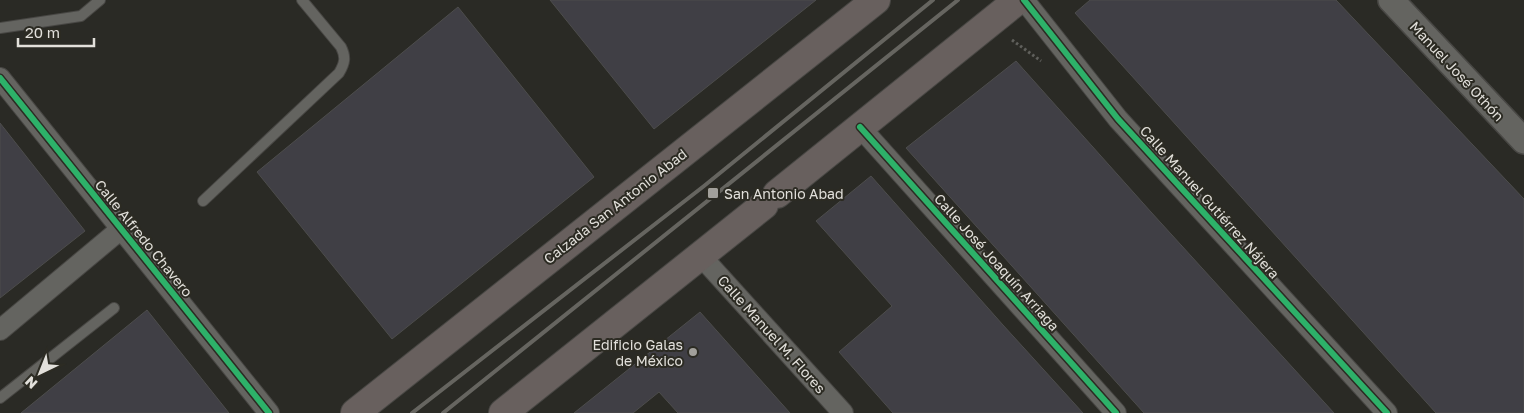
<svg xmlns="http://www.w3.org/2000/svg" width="1524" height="413" font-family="'Golos Text',sans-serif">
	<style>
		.building { fill: #403f45; stroke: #4d4d4c }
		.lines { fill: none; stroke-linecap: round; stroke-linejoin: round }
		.service-casing { stroke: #484744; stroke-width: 12 }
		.minor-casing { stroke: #484744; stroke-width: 22 }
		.tertiary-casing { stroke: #484744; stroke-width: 28 }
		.trunk-casing { stroke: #484744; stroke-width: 30 }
		.path { stroke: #60605c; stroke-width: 3; stroke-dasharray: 2.5 2.5; stroke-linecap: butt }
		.service { stroke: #646460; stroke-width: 10 }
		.minor { stroke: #646460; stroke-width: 20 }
		.tertiary { stroke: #646460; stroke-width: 25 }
		.trunk { stroke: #68605e; stroke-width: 28 }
		.rail { stroke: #666560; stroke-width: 4 }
		.cycleway-casing { stroke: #2c2b23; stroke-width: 9 }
		.cycleway { stroke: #2db169; stroke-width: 6 }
		.poi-dot { fill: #a2a09b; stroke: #2c2b23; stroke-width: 2 }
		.labels { text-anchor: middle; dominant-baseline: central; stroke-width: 4; stroke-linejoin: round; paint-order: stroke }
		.street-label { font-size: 14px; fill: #e2e0db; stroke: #2c2b23 }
		.poi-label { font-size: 14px; fill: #e2e0db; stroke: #2c2b23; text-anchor: start }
	</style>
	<rect width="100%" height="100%" fill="#2a2a25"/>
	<path class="building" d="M550 0H816L654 129Z
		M1090 0H1336L1524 199V413H1436L1075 13Z
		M458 7 594 177 392 339 257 172Z
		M1016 61 1151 212 1334 413H1144L906 148Z
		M0 123 85 231 0 298Z
		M871 176 1003 325 1083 413H893L839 352 892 306 816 221Z
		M147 310 229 413H21Z
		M700 312 790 413H678L659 392 633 413H574Z"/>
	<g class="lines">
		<g class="service-casing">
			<path id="service" d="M0 28 81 16 100 0
				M203 201 339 73C345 63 346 57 341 47L302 0
				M0 398 114 308"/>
		</g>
		<g class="minor-casing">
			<path id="minor" d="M1024 0 1118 119 1387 413
				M0 78 269 413
				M860 127 1116 413
				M700 255 843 413
				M0 330 121 229"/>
		</g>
		<g class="tertiary-casing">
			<path id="tertiary" d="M1391 0 1524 141"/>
		</g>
		<g class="trunk-casing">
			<path id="trunk" d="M777 194 1018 0
				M355 413 876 0
				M503 413 764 205"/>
		</g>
		<path class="path" d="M1012 40 1041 61"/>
		<use href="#service" class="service"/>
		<use href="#minor" class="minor"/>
		<use href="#tertiary" class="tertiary"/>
		<use href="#trunk" class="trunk"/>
		<path class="rail" d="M412 413 704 186 933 0
			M443 413 958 0"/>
		<g class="cycleway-casing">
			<path id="cycleway" d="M1024 0 1118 119 1387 413
				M0 78 269 413
				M860 127 1116 413"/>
		</g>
		<use href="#cycleway" class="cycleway"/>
	</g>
	<g class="poi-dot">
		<rect x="707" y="187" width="12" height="12" rx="2.5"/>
		<circle cx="693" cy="352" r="5"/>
	</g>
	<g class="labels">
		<g class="street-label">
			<text transform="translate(1457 71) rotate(47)">Manuel José Othón</text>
			<text transform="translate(1210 202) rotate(48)">Calle Manuel Gutiérrez Nájera</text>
			<text transform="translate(615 206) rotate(-38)">Calzada San Antonio Abad</text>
			<text transform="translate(144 238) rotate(51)">Calle Alfredo Chavero</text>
			<text transform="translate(997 262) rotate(48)">Calle José Joaquín Arriaga</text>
			<text transform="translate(772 334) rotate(48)">Calle Manuel M. Flores</text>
		</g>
		<g class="poi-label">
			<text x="724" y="193">San Antonio Abad</text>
			<text x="683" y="344" text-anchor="end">Edificio Galas<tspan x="683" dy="16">de México</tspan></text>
		</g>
	</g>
	<g transform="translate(40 373) rotate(223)" stroke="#2c2b23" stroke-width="4" paint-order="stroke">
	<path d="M0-4L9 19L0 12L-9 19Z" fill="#e2e0db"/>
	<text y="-8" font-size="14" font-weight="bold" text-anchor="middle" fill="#e2e0db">N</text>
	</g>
	<path d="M18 38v8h76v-8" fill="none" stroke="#e2e0db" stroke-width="2.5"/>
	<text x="25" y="38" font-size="15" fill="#e2e0db" stroke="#2c2b23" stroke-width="4" paint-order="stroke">20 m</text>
</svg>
